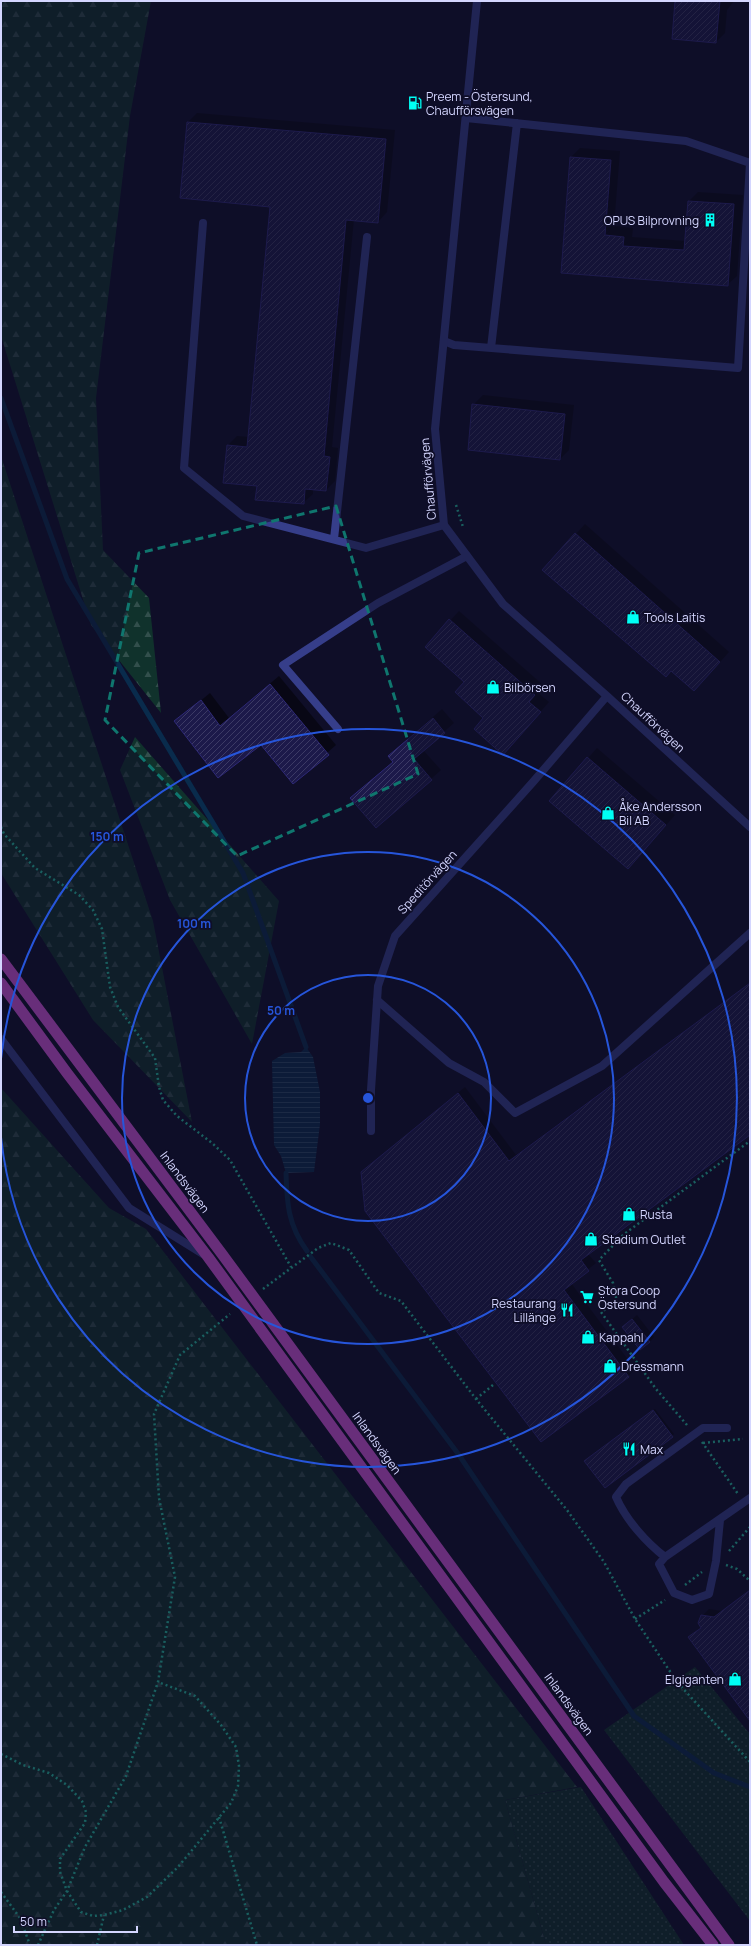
<svg xmlns="http://www.w3.org/2000/svg" width="751" height="1946" font-family="Manrope,sans-serif">
	<style>
		.green { fill: url(#green-dots) }
		.forest { fill: url(#forest-firs) }
		.water { fill: url(#water-rules) }
		.shadow { fill: #0007 }
		.lines { fill: none; stroke-linecap: round; stroke-linejoin: round }
		.stream { stroke: #092b4c; stroke-width: 5 }
		.building { fill: url(#building-hatch); stroke: #2e2977 }
		.path { stroke: #27c0a2; stroke-width: 2.5; stroke-dasharray: 2 3; stroke-linecap: butt }
		.service { stroke: #363e8a; stroke-width: 8 }
		.minor { stroke: #363e8a; stroke-width: 8 }
		.trunk { stroke: #d555de; stroke-width: 11 }
		.marked { fill: none; stroke: #0f766e; stroke-width: 3; stroke-dasharray: 8 5; stroke-linejoin: round }
		.ring { fill: none; stroke: #2655da; stroke-width: 2 }
		.labels { text-anchor: middle; dominant-baseline: central; stroke-width: 3.5; stroke-linejoin: round; paint-order: stroke }
		.poi-label { font-size: 12px; fill: #d4d6ff; stroke: #0f0e28; text-anchor: start }
		.street-label { font-size: 12px; fill: #d4d6ff; stroke: #0f0e28 }
		.centre { fill: #2655da; stroke: #0f0e28; stroke-width: 2 }
		.ring-label { font-size: 12px; text-anchor: middle; font-weight: bold; fill: #2655da; stroke: #0f0e28; stroke-width: 3.5; stroke-linejoin: round; paint-order: stroke }
	</style>
	<defs>
		<pattern id="green-dots" width="8" height="8" patternUnits="userSpaceOnUse"><rect width="8" height="8" fill="#10322c"/><path d="M2 2h.1M6 6h.1" fill="none" stroke="#324f4c" stroke-width="1.8" stroke-linecap="round"/></pattern>
		<pattern id="forest-firs" width="22" height="20" patternUnits="userSpaceOnUse"><rect width="22" height="20" fill="#10322c"/><path d="M5 1l3.5 6h-7zM16 11l3.5 6h-7z" fill="#324f4c"/></pattern>
		<pattern id="water-rules" width="6" height="5" patternUnits="userSpaceOnUse"><rect width="6" height="5" fill="#092b4c"/><path d="M0 2.5h6" fill="none" stroke="#2c4967"/></pattern>
		<pattern id="building-hatch" width="6" height="6" patternUnits="userSpaceOnUse"><rect width="6" height="6" fill="#1c194a"/><path d="M-1 1l2-2M0 6l6-6M5 7l2-2" fill="none" stroke="#3c3a65"/></pattern>
	</defs>
	<rect width="100%" height="100%" fill="#0f0e28"/>
	<path class="green" d="M695 1667 750 1734V1921L604 1730Z
		M581 1787 684 1945H546L505 1800Z"/>
	<path class="forest" d="M1 1H151L130 116 96 398 103 550 149 598 161 713 91 625 1 336Z
		M1 456 153 921 192 1122 93 1020 1 873Z
		M135 737 279 901 252 1044 170 900 120 770Z
		M1 1088 109 1208 146 1229 577 1787 505 1800 546 1945H1Z"/>
	<path class="water" d="M306 1047 313 1057 320 1092V1124L314 1172 286 1173 281 1156 274 1145 272 1061 285 1053 301 1052Z"/>
	<path class="shadow" d="M676 1H734L727 10 725 33 716 42Z
		M197 113 395 130 387 212 378 222 354 219 332 447 338 448 335 481 326 490 313 489V494L303 503 258 485 224 482 228 445 237 436 249 437 271 206 188 122Z
		M580 148 620 151 614 226 633 228 632 237 685 241 689 201 698 192 743 195 737 276 727 285 562 272 571 157Z
		M483 395 574 405 569 450 560 459 473 405Z
		M585 524 729 652 703 681 672 670 543 570Z
		M459 611 543 685 537 692 549 702 512 744 485 717 466 682 426 647Z
		M279 676 336 745 293 783 261 744 176 721 210 693 229 718Z
		M442 709 454 723 423 750 441 770 431 779 352 798 394 761 389 756 399 747Z
		M597 748 675 815 628 868 550 801Z
		M750 983V1133L588 1254 596 1263 571 1283 635 1369 628 1376 362 1172 465 1087 516 1155Z
		M637 1315 654 1337 650 1342 623 1327Z
		M655 1409 674 1434 672 1436 587 1459Z
		M750 1590V1719L689 1637 702 1627V1616L709 1609 722 1611Z"/>
	<g class="lines">
		<path class="stream" d="M1 398 67 579 243 873 306 1047
			M286 1173C287 1204 288 1225 307 1251
			M310 1256 459 1455 634 1716 714 1773 750 1787"/>
	</g>
	<path class="building" d="M675 1H720L716 43 672 39Z
		M187 122 386 139 378 223 346 220 324 456 330 457 326 491 305 489 304 504 255 500 257 486 223 483 227 445 247 447 270 207 180 198Z
		M570 157 611 160 605 235 624 237 623 246 684 250 688 201 734 204 728 286 561 273Z
		M472 404 565 414 560 460 468 450Z
		M575 533 720 662 694 691 671 671 666 677 542 570Z
		M449 619 535 695 529 702 541 712 503 755 474 729 483 718 455 692 464 682 425 647Z
		M270 684 329 755 293 784 261 745 218 778 174 721 201 700 220 726Z
		M433 718 445 733 414 759 432 780 376 828 350 798 393 762 388 756Z
		M587 757 666 825 628 869 549 801Z
		M750 983V1135L581 1260 589 1271 564 1290 629 1377 541 1442 365 1211 361 1172 458 1093 509 1161Z
		M632 1319 650 1342 640 1350 622 1327Z
		M653 1410 673 1437 605 1488 584 1461Z
		M750 1590V1721L688 1637 701 1628 698 1623 701 1615 714 1617Z"/>
	<g class="lines">
		<path class="path" d="M456 505 463 527
			M1 827 4 834 35 868 79 895 93 910 102 929 110 987 118 1007 155 1058 159 1087 163 1100 177 1116 212 1143 230 1160 291 1267
			M263 1289 318 1248 331 1243 349 1250 379 1293 401 1301 476 1399 567 1510 604 1562 635 1619 677 1682 750 1762
			M476 1399 493 1385
			M687 1425 656 1389 601 1312 617 1302 613 1283 599 1260 623 1235 750 1141
			M702 1442 738 1494
			M703 1443 743 1439
			M729 1551 750 1527
			M726 1565 737 1569 750 1581
			M685 1585 702 1572
			M635 1619 665 1600
			M1 1754 23 1765 49 1773 67 1785 82 1801 86 1812 85 1823 60 1859V1872L67 1891 81 1912 93 1916 104 1915 123 1910 147 1897 178 1867 231 1803 238 1786 239 1766 236 1747 221 1725 195 1696 158 1682
			M219 1817 257 1945
			M1 1892 20 1918 30 1945
			M38 1945 54 1910 67 1891 85 1847 126 1776 158 1682 175 1577 159 1498 154 1414 180 1355 230 1314
			M97 1945 104 1915"/>
		<path class="service" d="M203 223 184 468 243 516 366 548 444 525
			M444 341 454 345 738 368 750 163 686 141 466 118
			M491 348 517 123
			M334 539 367 237
			M338 729 283 665 378 603 467 556
			M377 1000 449 1063 484 1082 515 1113 602 1066 750 933
			M1 1039 129 1208 203 1254
			M720 1520 716 1561 709 1594 692 1600 674 1593 659 1564 665 1557 750 1498
			M665 1557C646 1542 626 1520 616 1497L626 1484 703 1428H727"/>
		<path class="minor" d="M477 1 435 429 444 525 503 604 607 696 750 827
			M371 1131V1090L378 986 395 936 533 782 607 696"/>
		<path class="trunk" d="M1 959 222 1254 729 1945
			M1 983 67 1073 208 1257 664 1882 713 1945"/>
	</g>
	<path d="M0 0H751V1946H0ZM336 506 418 774 237 856 105 720 139 553Z" fill="#0f0e28" fill-opacity=".55" fill-rule="evenodd"/>
	<path class="marked" d="M336 506 418 774 237 856 105 720 139 553Z"/>
	<g class="ring">
		<circle cx="368" cy="1098" r="123"/>
		<circle cx="368" cy="1098" r="246"/>
		<path d="M1 1059A369 369 0 1 1 1 1137"/>
	</g>
	<defs>
		<g id="fuel-bare" transform="scale(1.08)"><path d="M-5.5-6h7V0h2V4h1.3V-2.5L3-4.5l.8-.8L6-3V5H2.5V1h-1V6h-7ZM-4.2-4.7v3.2H.2V-4.7Z" fill="#00fff5" stroke="#0f0e28" stroke-width="2.5" paint-order="stroke"/></g>
		<g id="building-bare" transform="scale(1.08)"><path d="M-4-6H4V6H1V3H-1V6H-4ZM-2.5-4.3h1.7v1.8h-1.7ZM.8-4.3h1.7v1.8H.8ZM-2.5-1h1.7V.8h-1.7ZM.8-1h1.7V.8H.8Z" fill="#00fff5" stroke="#0f0e28" stroke-width="2.5" paint-order="stroke"/></g>
		<g id="shop-bare" transform="scale(1.08)"><path d="M-5-2.5h2.3a2.7 3.5 0 0 1 5.4 0H5L5.5 6h-11ZM-1.5-2.5h3a1.5 2.3 0 0 0-3 0Z" fill="#00fff5" stroke="#0f0e28" stroke-width="2.5" paint-order="stroke"/></g>
		<g id="supermarket-bare" transform="scale(1.08)"><path d="M-6-5.5h2.5l.6 2H6L4.5 2H-2.5L-4.4-4H-6ZM-1.5 3.2a1.3 1.3 0 1 0 .1 0ZM3 3.2a1.3 1.3 0 1 0 .1 0Z" fill="#00fff5" stroke="#0f0e28" stroke-width="2.5" paint-order="stroke"/></g>
		<g id="restaurant-bare" transform="scale(1.08)"><path d="M-5-6h1v4h1v-4h1v4h1v-4h1v5L-1.5 .5V6h-2V.5L-5-1ZM5-6V6H3V1.5H1.5Q1.5-4 5-6Z" fill="#00fff5" stroke="#0f0e28" stroke-width="2.5" paint-order="stroke"/></g>
	</defs>
	<g fill-rule="evenodd">
		<use href="#fuel-bare" x="415" y="103"/>
		<use href="#building-bare" x="710" y="220"/>
		<use href="#shop-bare" x="633" y="617"/>
		<use href="#shop-bare" x="493" y="687"/>
		<use href="#shop-bare" x="608" y="813"/>
		<use href="#shop-bare" x="629" y="1214"/>
		<use href="#shop-bare" x="591" y="1239"/>
		<use href="#supermarket-bare" x="587" y="1297"/>
		<use href="#restaurant-bare" x="567" y="1310"/>
		<use href="#shop-bare" x="588" y="1337"/>
		<use href="#shop-bare" x="610" y="1366"/>
		<use href="#restaurant-bare" x="629" y="1449"/>
		<use href="#shop-bare" x="735" y="1679"/>
	</g>
	<g class="labels">
		<g class="poi-label">
			<text x="426" y="96">Preem - Östersund,<tspan x="426" dy="14">Chaufförsvägen</tspan></text>
			<text x="699" y="220" text-anchor="end">OPUS Bilprovning</text>
			<text x="644" y="617">Tools Laitis</text>
			<text x="504" y="687">Bilbörsen</text>
			<text x="619" y="806">Åke Andersson<tspan x="619" dy="14">Bil AB</tspan></text>
			<text x="640" y="1214">Rusta</text>
			<text x="602" y="1239">Stadium Outlet</text>
			<text x="598" y="1290">Stora Coop<tspan x="598" dy="14">Östersund</tspan></text>
			<text x="556" y="1303" text-anchor="end">Restaurang<tspan x="556" dy="14">Lillänge</tspan></text>
			<text x="599" y="1337">Kappahl</text>
			<text x="621" y="1366">Dressmann</text>
			<text x="640" y="1449">Max</text>
			<text x="724" y="1679" text-anchor="end">Elgiganten</text>
		</g>
		<g class="street-label">
			<text transform="translate(428 479) rotate(-95)">Chaufförvägen</text>
			<text transform="translate(653 722) rotate(43)">Chaufförvägen</text>
			<text transform="translate(427 882) rotate(-48)">Speditörvägen</text>
			<text transform="translate(185 1182) rotate(53)">Inlandsvägen</text>
			<text transform="translate(377 1443) rotate(54)">Inlandsvägen</text>
			<text transform="translate(569 1704) rotate(54)">Inlandsvägen</text>
		</g>
	</g>
	<circle cx="368" cy="1098" r="6" class="centre"/>
	<g class="ring-label">
		<text x="107" y="841">150 m</text>
		<text x="194" y="928">100 m</text>
		<text x="281" y="1015">50 m</text>
	</g>
	<rect width="751" height="1946" fill="none" stroke="#d4d6ff" stroke-width="4"/>
	<path d="M14 1926v6h123v-6" fill="none" stroke="#d4d6ff" stroke-width="2"/>
	<text x="20" y="1926" font-size="12" fill="#d4d6ff" stroke="#0f0e28" stroke-width="3" paint-order="stroke">50 m</text>
</svg>
